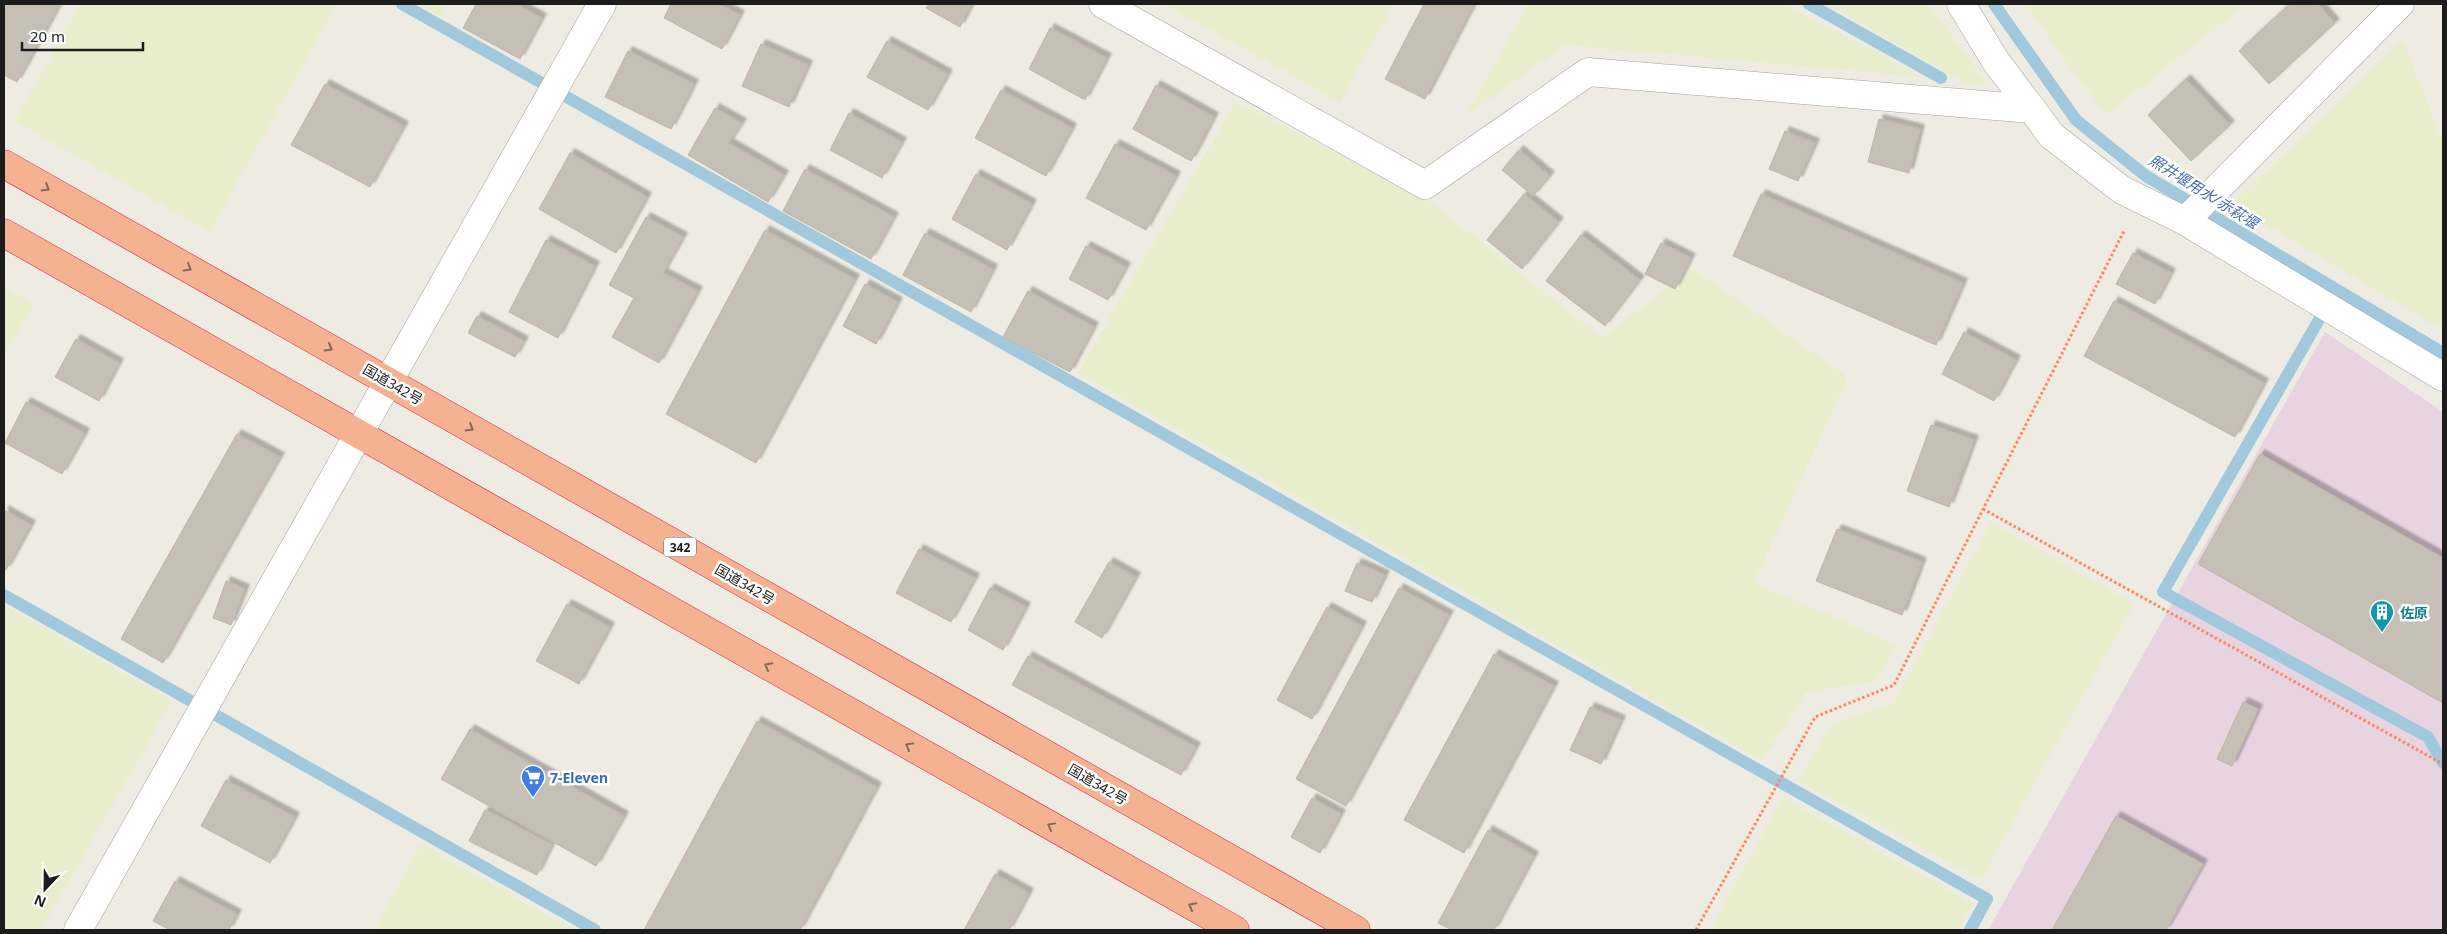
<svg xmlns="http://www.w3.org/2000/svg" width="2447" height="934" font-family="'Noto Sans','Noto Sans JP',sans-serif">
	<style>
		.industrial { fill: #e8d3e1 }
		.farmland { fill: #e8eecc }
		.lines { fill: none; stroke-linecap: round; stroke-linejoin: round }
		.stream { stroke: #a0c9de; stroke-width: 12 }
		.building { fill: #c6bfb5; stroke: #c0b4a3; filter: url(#shadow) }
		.minor-casing { stroke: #a3a3a3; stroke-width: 29 }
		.tertiary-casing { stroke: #a3a3a3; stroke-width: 29 }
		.trunk-casing { stroke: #de1c48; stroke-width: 29 }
		.path { stroke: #ff8562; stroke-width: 3; stroke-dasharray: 2.5 2.5; stroke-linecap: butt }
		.minor { stroke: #fff; stroke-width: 28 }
		.tertiary { stroke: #fff; stroke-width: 28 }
		.trunk { stroke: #f4b291; stroke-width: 28 }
		.oneway { stroke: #886756 }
		.labels { text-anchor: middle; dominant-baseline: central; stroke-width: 5; stroke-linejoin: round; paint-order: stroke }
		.shield { fill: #fff; stroke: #606060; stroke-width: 1 }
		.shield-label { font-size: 12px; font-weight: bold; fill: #1c1c1c }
		.street-label { font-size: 14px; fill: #1c1c1c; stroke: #fff }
		.culture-label { font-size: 14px; font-weight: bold; fill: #0d838f; stroke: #fff; text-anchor: start }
		.shop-label { font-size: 14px; font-weight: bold; fill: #366cbe; stroke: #fff; text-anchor: start }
		.water-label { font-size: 15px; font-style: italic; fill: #456eaf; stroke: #fff }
	</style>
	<defs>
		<filter id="shadow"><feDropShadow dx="4.5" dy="-4.5" stdDeviation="1" flood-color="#0004"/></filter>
	</defs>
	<rect width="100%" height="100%" fill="#eeece2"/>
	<path class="industrial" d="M2325 332 2443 412V930H1988Z"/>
	<path class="farmland" d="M81 4H337L210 232 14 121Z
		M417 4H447L440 17Z
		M1163 4H1394L1340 102Z
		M1529 4H1785L1923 77 1565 45 1465 117Z
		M1825 4H1929L1987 84H1967Z
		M2026 4H2246L2107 115 2072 71Z
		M2403 40 2443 142V321L2439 328 2231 204Z
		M1236 101 1432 203 1602 338 1692 268 1848 377 1754 583 1898 645 1876 681 1806 692 1762 761 1078 373Z
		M4 286 34 304 4 355Z
		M1991 522 2134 604 1981 879 1798 781 1831 724 1893 704Z
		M4 605 172 701 41 930H4Z
		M1782 797 1973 903 1958 930H1711Z
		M421 844 574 930H374Z"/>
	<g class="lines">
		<path class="stream" d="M402 4 1987 899 1970 930
			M1809 4 1941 78
			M1994 4 2076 120 2146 176 2443 353
			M2336 290 2163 592 2428 737 2443 763
			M4 595 595 930"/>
	</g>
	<path class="building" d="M4 4H60L17 82 4 75Z
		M476 4H516L542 18 520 59 463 28Z
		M671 4H718L740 15 722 49 664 18Z
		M929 4H972L960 27 926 8Z
		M1424 4H1474L1425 99 1385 79Z
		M2290 4H2318L2335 23 2269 84 2239 51Z
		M1050 28 1107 58 1085 100 1029 69Z
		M887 41 948 74 928 110 867 77Z
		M761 44 808 65 789 107 742 86Z
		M628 51 694 84 671 129 605 97Z
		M2186 79 2230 125 2191 161 2148 115Z
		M325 84 404 126 370 187 291 145Z
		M1156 85 1214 117 1191 161 1133 129Z
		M1001 90 1072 128 1046 176 975 138Z
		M715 108 742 123 729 143 784 175 768 202 688 155Z
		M849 113 902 142 882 178 830 150Z
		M1879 119 1920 129 1909 173 1868 162Z
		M1785 131 1815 143 1798 181 1769 169Z
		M1115 144 1176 176 1146 230 1086 198Z
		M1519 150 1550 176 1533 196 1502 170Z
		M570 153 647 197 616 253 539 209Z
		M805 169 894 217 871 259 783 211Z
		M976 174 1032 204 1007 250 952 219Z
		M1524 194 1559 222 1522 269 1487 240Z
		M1761 194 1963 283 1936 345 1733 256Z
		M646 217 683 237 663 273 698 291 659 363 612 337 634 298 609 285Z
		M765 230 855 279 756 463 666 414Z
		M925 233 993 269 971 312 903 275Z
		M1581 235 1640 280 1605 326 1546 281Z
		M546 240 595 266 558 338 509 312Z
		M1661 243 1691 258 1675 289 1645 274Z
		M1086 246 1126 267 1108 300 1069 279Z
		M2133 253 2171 273 2155 304 2116 284Z
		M865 284 898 302 876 344 843 326Z
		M1028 291 1094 327 1070 372 1003 337Z
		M2114 301 2264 383 2235 437 2084 356Z
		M477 316 524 341 515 357 468 333Z
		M1964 332 2016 360 1994 401 1942 374Z
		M76 339 119 363 99 401 55 377Z
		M26 402 85 433 62 474 5 443Z
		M1931 425 1974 440 1949 507 1907 491Z
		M237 434 280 457 163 663 121 639Z
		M2260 454 2443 558V703L2198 564Z
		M4 510 31 525 6 570 4 569Z
		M1837 529 1922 562 1902 615 1816 581Z
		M919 549 975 578 951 622 896 593Z
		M1109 562 1136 577 1102 638 1075 622Z
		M1357 563 1385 575 1372 602 1345 591Z
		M226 581 245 589 231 625 213 618Z
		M990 588 1026 607 1003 650 968 630Z
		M1399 588 1449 615 1346 806 1296 779Z
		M567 604 610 627 579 684 536 661Z
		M1327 607 1362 626 1312 719 1277 700Z
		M1494 654 1554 686 1464 853 1404 820Z
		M1028 656 1196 747 1181 775 1012 685Z
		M2243 702 2258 709 2232 766 2217 759Z
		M1590 707 1621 720 1601 764 1570 750Z
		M757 721 877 787 800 930H644Z
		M470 729 624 816 596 866 441 779Z
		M226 780 295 817 270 863 201 826Z
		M1312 798 1341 814 1320 853 1291 837Z
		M485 810 552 844 537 875 469 841Z
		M2116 816 2203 864 2166 930H2052Z
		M1488 830 1534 856 1494 930H1452L1438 923Z
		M995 874 1029 893 1009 930H964Z
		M175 881 237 914 229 930H170L153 921Z"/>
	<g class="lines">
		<g class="minor-casing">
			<path id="minor" d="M1103 4 1425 185 1588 72 2032 109
				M1961 4 1995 60 2052 136 2122 190 2185 221 2443 377
				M2185 221 2400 4"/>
		</g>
		<g class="tertiary-casing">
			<path id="tertiary" d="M78 930 602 4"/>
		</g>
		<g class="trunk-casing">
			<path id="trunk" d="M4 164 1356 930
				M4 233 1235 930"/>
		</g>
		<path class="path" d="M1983 509 2443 764
			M1696 930 1815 717 1894 685 2124 231"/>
		<use href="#minor" class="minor"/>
		<use href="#tertiary" class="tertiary"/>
		<use href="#trunk" class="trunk"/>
	</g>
	<defs><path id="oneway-chevron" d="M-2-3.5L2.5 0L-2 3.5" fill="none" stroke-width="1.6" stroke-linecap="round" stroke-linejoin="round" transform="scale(1.25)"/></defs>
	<g class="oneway">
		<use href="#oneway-chevron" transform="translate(46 188) rotate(30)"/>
		<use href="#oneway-chevron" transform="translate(188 268) rotate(30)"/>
		<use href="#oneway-chevron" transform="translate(329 348) rotate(30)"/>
		<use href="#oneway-chevron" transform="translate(470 428) rotate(30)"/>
		<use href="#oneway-chevron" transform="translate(768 666) rotate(-151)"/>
		<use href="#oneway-chevron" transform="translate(909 746) rotate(-151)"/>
		<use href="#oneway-chevron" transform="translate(1051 826) rotate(-151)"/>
		<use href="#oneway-chevron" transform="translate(1192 906) rotate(-151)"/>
	</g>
	<defs>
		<g id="building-pin" transform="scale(1.25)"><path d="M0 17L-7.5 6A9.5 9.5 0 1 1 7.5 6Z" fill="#0f9aa8" stroke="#fff"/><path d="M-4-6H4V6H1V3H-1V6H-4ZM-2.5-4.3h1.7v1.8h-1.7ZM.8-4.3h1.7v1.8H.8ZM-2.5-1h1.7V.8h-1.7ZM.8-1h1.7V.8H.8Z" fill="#fff"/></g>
		<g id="supermarket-pin" transform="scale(1.25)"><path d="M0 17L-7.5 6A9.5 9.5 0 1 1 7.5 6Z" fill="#3f7fe0" stroke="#fff"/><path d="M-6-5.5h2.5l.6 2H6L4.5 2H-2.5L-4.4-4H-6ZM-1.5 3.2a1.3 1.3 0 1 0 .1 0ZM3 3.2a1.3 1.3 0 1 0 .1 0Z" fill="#fff"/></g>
	</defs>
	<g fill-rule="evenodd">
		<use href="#building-pin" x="2382" y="612"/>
		<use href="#supermarket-pin" x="533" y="777"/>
	</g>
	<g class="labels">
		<rect class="shield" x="664" y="537.5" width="32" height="19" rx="4"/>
		<g class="shield-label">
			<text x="680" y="547">342</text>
		</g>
		<g class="street-label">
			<text transform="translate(393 384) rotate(30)">国道342号</text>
			<text transform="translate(745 584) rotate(30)">国道342号</text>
			<text transform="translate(1098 784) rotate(30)">国道342号</text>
		</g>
		<g class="culture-label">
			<text x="2400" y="612">佐原</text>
		</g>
		<g class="shop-label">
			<text x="550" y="777">7-Eleven</text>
		</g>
		<g class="water-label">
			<text transform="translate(2204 191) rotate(32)">照井堰用水/赤萩堰</text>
		</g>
	</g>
	<rect width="2447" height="934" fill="none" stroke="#1c1c1c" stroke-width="10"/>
	<g transform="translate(45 889) rotate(202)" stroke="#ffffff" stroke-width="4" paint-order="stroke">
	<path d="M0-4L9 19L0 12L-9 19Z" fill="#1c1c1c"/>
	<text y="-8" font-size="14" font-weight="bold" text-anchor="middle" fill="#1c1c1c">N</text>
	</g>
	<path d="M22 42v8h121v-8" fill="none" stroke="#1c1c1c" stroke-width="2.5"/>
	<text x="30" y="42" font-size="15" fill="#1c1c1c" stroke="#ffffff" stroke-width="4" paint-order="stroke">20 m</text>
</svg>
